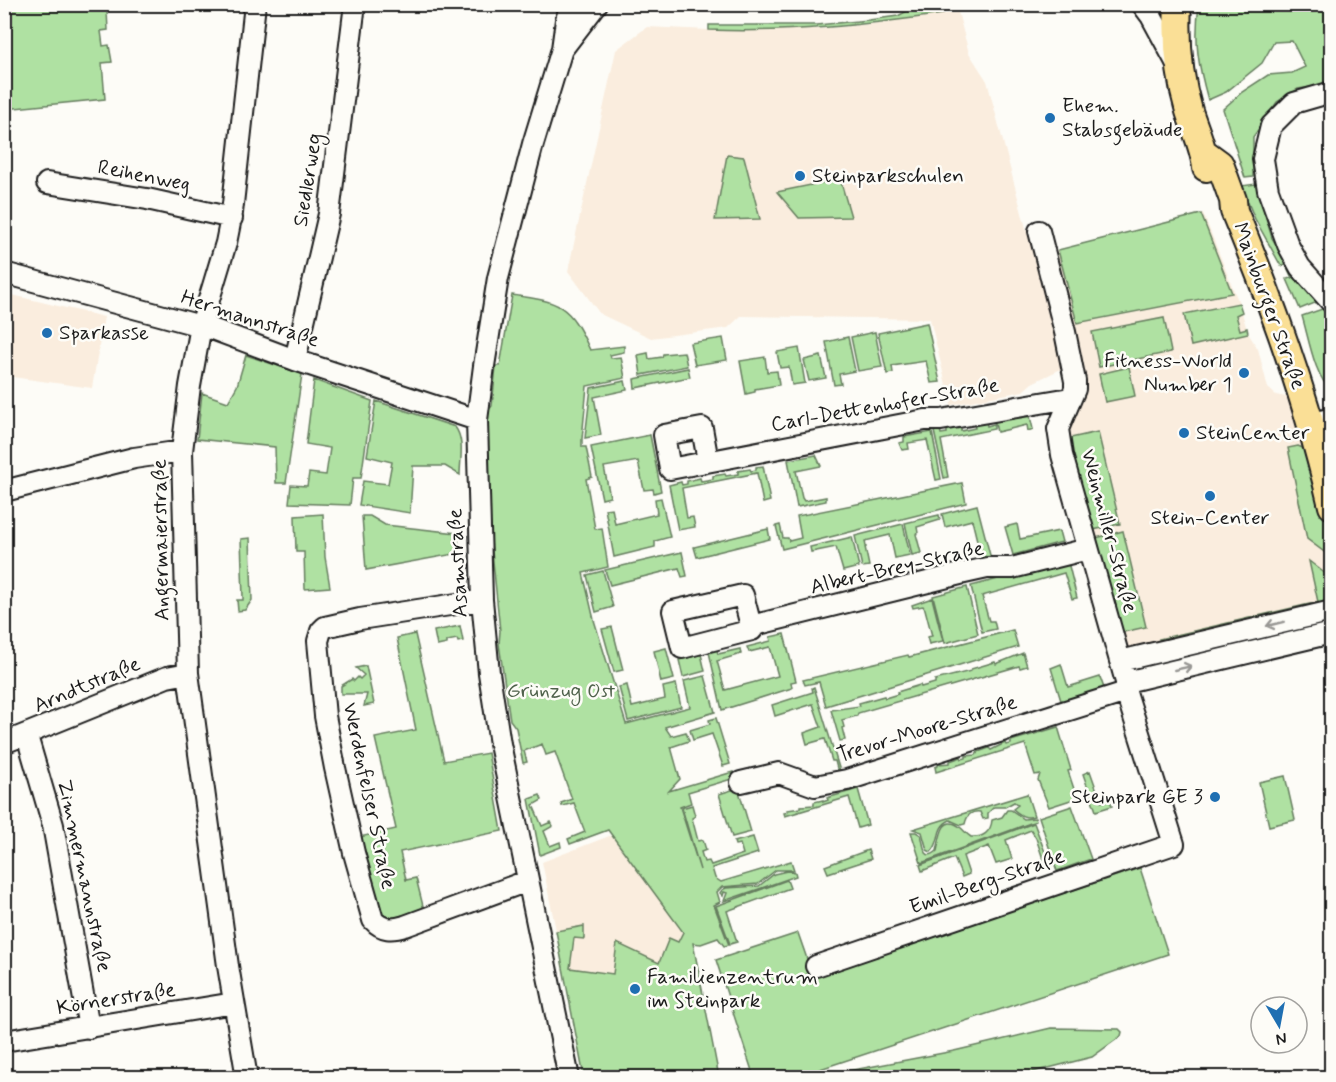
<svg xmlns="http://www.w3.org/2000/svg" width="1336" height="1082" font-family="Mynerve,sans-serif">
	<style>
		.built { fill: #faedde }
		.green { fill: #afe1a2; stroke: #667e5f; stroke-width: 1.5 }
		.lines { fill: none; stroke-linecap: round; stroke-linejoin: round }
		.minor-casing { stroke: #1c1c1c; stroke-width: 24 }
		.major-casing { stroke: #1c1c1c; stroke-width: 30 }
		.minor { stroke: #fdfcf7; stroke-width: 20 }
		.major { stroke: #fadf96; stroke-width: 26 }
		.oneway { stroke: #989794 }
		.poi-dot { fill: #1f6fb2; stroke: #fdfcf7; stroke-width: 2 }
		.labels { text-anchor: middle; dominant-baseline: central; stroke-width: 5; stroke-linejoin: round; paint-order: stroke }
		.poi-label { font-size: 21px; fill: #1c1c1c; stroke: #fdfcf7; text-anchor: start }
		.street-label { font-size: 21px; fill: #1c1c1c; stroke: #fdfcf7 }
		.park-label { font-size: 21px; fill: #4f614b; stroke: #fdfcf7 }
	</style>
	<rect width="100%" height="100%" fill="#fdfcf7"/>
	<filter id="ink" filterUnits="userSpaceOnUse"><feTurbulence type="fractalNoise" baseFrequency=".0167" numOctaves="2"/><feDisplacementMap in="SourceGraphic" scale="12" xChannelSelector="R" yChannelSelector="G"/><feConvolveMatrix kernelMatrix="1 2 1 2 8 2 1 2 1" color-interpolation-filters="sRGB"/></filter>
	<g filter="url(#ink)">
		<path class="built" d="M958 12 969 53 987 81 1063 368 1032 383 1023 391 951 405 930 319 741 316 728 328 651 338 600 314 568 271 616 50 647 27 709 30 818 29 870 24Z
			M1203 213 1239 303 1248 333 1258 349 1268 388 1276 395 1291 398 1331 544 1332 600 1127 650 1066 439 1067 427 1083 379 1074 325H1069L1050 252Z
			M8 294 104 317 92 388 5 376 4 319Z
			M612 835 681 930 693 943 582 1058 542 862Z"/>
		<path class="green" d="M5 4 97 5V11H107L108 30 101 31 103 46 109 45 112 62 102 63 105 99 5 109Z
			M1253 4 1254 7 1265 4 1331 5V84L1298 89 1277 102 1253 137V177L1245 178 1223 109 1242 92 1268 75 1292 73 1305 67 1292 41 1274 42 1262 63 1226 92 1208 100C1198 64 1194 42 1199 5Z
			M932 5H941L943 14C865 25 788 33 709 30V25H817L869 20 898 16 914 7Z
			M727 155 744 157 760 219 715 220Z
			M840 179 851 217 799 218 777 192Z
			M1256 184 1272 238 1294 274 1320 301 1300 309 1287 279 1292 278 1286 265 1281 266 1255 219 1241 186Z
			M1201 214 1232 293 1077 323 1058 250Z
			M512 295C561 302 569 304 590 350L624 346V352L610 355 611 358 621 357 625 378 587 386 582 439V447H586L592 477 586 479 595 529 602 528 608 567 583 573 594 620 626 724 690 707 684 681 705 676 715 712 665 727 671 736 686 732 689 741 671 747 680 779 669 791 733 772 735 778 688 792 691 803 680 807 700 870 682 808 692 805 695 816 692 818 698 841 703 840 706 850 701 852 704 862 709 861 711 865 743 854 740 844 735 845 734 842 753 837 758 853 712 868 715 878 721 882 791 861 794 870H776L758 884 722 887 717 892 720 902 714 905 729 945 724 946 718 938 701 944 693 943 719 1077H584L556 931 584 926V939L574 938 570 968 613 974 617 943 659 963 669 938 678 942 683 932 608 830 570 844 568 839 585 832 574 803 562 806 561 803 572 799 555 752 546 755 542 744 524 751 527 762 523 763 516 728 510 720 499 644 500 631 488 511 486 413 492 406 496 366H500Z
			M1239 303 1242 312 1236 315 1240 330 1247 328 1248 333 1191 346 1184 314Z
			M1325 308 1331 314V389C1315 379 1308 335 1302 316Z
			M1164 318 1171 352 1099 367 1092 332Z
			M927 323 940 382 931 383 926 361 892 366 893 373 887 374 878 333Z
			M875 332 882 367 858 371 851 337Z
			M848 337 855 371 839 374 841 384 834 385 826 342Z
			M723 338 727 360 695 365 690 343Z
			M799 348 805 383 792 385 789 367 780 368 777 352Z
			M684 352 687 366 641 375 638 355 648 353 649 359 662 357 663 354Z
			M246 355 302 374 286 483H276L275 447 197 439 202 393 228 402 237 386Z
			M821 356 826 378 809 381 804 360Z
			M765 357 767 372 777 371 779 385 755 389V392L746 394 740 361Z
			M1129 367 1135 396 1105 402 1099 374Z
			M688 368 690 377 635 388 634 379Z
			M314 380 372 401 361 478H353L350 505 289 503 291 485 307 486 309 473 326 475 330 448 306 444Z
			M625 381 627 390 594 397 601 435 585 438 591 388Z
			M376 401 455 427C465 440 460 460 460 475L445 466H413L410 513 359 505 363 481 388 484 392 462 367 456Z
			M1029 412 1033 429 1028 431 1027 425 997 432 994 419Z
			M986 421 987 426 994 424V429L941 440 948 477 944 478 934 431 940 430 941 434 947 433V429L960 426 961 431 975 428 974 424Z
			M932 432 941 479 936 480 927 440 908 443 909 449 902 450 899 443 904 442V437Z
			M1098 432 1120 524 1093 530 1066 439Z
			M650 435 661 491 654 493 653 489 644 490 638 461 604 467 610 497 602 499 591 447Z
			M1298 446 1305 449C1315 484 1331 521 1331 557L1307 539 1288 448Z
			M816 455 821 466 796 471 802 498 804 501 826 497V501L797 507 788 460Z
			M763 466 770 501 763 503 757 473 682 488 687 518 693 517 695 527 678 530 669 485 681 482 682 485 687 484V481L700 478 701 481 713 479V476L725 474 726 476 738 474V471L750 469 751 471 756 470V467Z
			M962 483 966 503 782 549 776 526 780 525 783 538H788L789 541 801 538 797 516Z
			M661 498 670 537 655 541V547L614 557 605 509 612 508 615 524 657 514 655 499Z
			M977 505 991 559 982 561 972 520 945 527 942 514Z
			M323 514 325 557 330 587 305 589 304 552H296L295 516Z
			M939 515 940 520 917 527 918 533 916 534 921 553 912 555 905 523Z
			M362 516H370L385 525 457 533 460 553 366 570Z
			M903 524 910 555 895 558 890 535 865 541 866 547H865L869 566 862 567 855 536Z
			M1017 524 1020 539 1059 531 1062 542 1013 555 1005 527Z
			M768 529 770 539 697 557 694 547Z
			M1123 531 1146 627 1119 633 1092 541 1096 538Z
			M852 537 859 567 843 571 836 547 811 552 810 547Z
			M250 538 252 600 245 610 238 611 237 600H243V598L241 539Z
			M682 552 687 576 682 577 679 568 610 585 605 570Z
			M1309 561 1331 578V600L1327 604 1162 646 1159 639 1318 602Z
			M1065 562 1069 566 1077 598 1072 599 1064 573 982 596 989 621H994L996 629 982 632 971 586Z
			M603 571 613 607 596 612 587 575Z
			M967 587 978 634 945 643 933 596Z
			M932 598 943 641 929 644 927 637 932 636 925 609 923 606 913 608 912 605Z
			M460 626 463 641 458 642 457 639 447 641V644L437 646 434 631Z
			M612 627 623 670 614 672 602 629Z
			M1013 630 1018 647 826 706 819 682 805 685 803 680 908 655 909 657Z
			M415 634 444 761 488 753 502 831 400 852 406 880 416 878 424 910C410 915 397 923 382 917L355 838 396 829 375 738 416 730 397 638Z
			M784 634 796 681 791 682 792 688 722 710 709 652 717 650 718 654 740 649 741 654 717 661 725 690 778 676 770 647 749 652 747 647 771 641 770 637Z
			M666 648 674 679 661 682 654 651Z
			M1023 653 1027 666 1020 668 1019 666 858 713 857 716 842 720 844 727 842 728 845 740 840 741 831 710 860 706 859 703 884 696 885 698 898 694 897 692 920 685 921 687 935 683V680L971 671V669L995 662 996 664Z
			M701 654 705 671 683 677 679 660Z
			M1061 664 1068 687 1100 677 1105 691 1062 704 1051 668Z
			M366 666 374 704 364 706 367 694H341V686L352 679 354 681 358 677 360 679 364 675 356 668Z
			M676 684 681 707 628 721 619 687 627 685 632 707 665 699 663 687Z
			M814 687 840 771 838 772 835 761H832L825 739 807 744 804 733 821 727 813 704 775 716 772 705 813 692 812 688Z
			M716 718 730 764 723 766 712 734 693 740 690 730 710 724 709 720Z
			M1058 727 1071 770 1068 771 1077 798 1049 807 1038 780 1040 774 1035 775 1025 744 936 772 935 767 938 766V764L950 763V761L961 757 962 759 966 758V756L976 755 978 752 989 748 991 750 1005 743 1006 745 1011 744V741Z
			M1090 771 1101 802 1110 800 1112 806 1096 811 1083 774Z
			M1285 776 1295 820 1269 826 1259 782Z
			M738 788 751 832 732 837 719 794Z
			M858 789 868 825 858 828 849 797 785 816 784 813 788 812 787 810 801 808V806L814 805V802L823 800V802L828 800 827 798Z
			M1027 794 1034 816C1025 819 1020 815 1013 809L1018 805 1014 802 1005 807H994L988 813V818L983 819 980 812C971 811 967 815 965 824L961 825 950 820C934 828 942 842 931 852L927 850 922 832 913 829Z
			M540 795 542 800 533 805 542 826 551 822 553 826 544 831 550 846 560 842 561 847 540 855 529 799Z
			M1072 806 1091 859 1057 871 1039 817Z
			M1007 810H1011L1024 819 1035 818 1036 821 921 863 911 832H916L921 835C924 843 923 863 937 851 940 839 941 813 960 827 964 830 966 834 971 837 983 838 991 832 992 820L1002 817Z
			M1034 823 1048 860 1044 862 1036 838 1031 830 1006 840 1012 859 996 864 989 846 963 856 969 874 962 877 954 858 922 871 920 865Z
			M868 850 871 859 828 873 825 866Z
			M1140 868 1168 954 793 1078 754 1077 716 960 798 933 813 976Z
			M787 871 795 872 796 876 724 901 727 893 724 892 723 896 720 893 722 890 726 888 759 886 774 874Z
			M787 880 790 888 727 911 737 942 730 944 716 906Z
			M1051 1028 1119 1029 1122 1032 1121 1036 1092 1057 1013 1077H816L954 1051Z"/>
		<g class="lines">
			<g class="minor-casing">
				<path id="minor" d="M1142 4 1151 16 1177 64
					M564 47 597 4
					M1332 92 1294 103 1271 126 1263 159 1268 190 1288 245 1300 267 1332 303
					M47 183 147 199 232 218
					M4 273 212 329 295 360 477 420
					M295 360 329 214 355 4
					M1311 423 1325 420 1332 425
					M708 461 702 428 664 435 670 469 925 420H941L1070 398
					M4 491 134 458 182 451
					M482 600 360 619 325 627 321 631 318 641 325 716 335 768 354 853 373 920C382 930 392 930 405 926L527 881
					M751 626 752 630 682 648 673 611 743 595 751 626 960 574 987 568H1012L1088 549
					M1120 661 1332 611
					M1126 682 1323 635H1332
					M27 736 53 825 89 1028
					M4 743 167 677 188 673
					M741 782 779 773 815 786 847 780 1126 692
					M816 966 1174 844 1126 692V682L1062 455 1058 429 1075 389V381L1065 332 1039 231
					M4 1041 234 1003
					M247 1078 228 966 188 673 182 451 190 386 201 326 226 243 232 213 255 4
					M569 1078 500 744 489 673 482 600 477 420 484 366 498 278 533 144 562 49 566 20 571 4"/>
			</g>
			<g class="major-casing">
				<path id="major" d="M1178 4C1176 39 1179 77 1189 111 1195 130 1204 148 1206 168
					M1205 153 1220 164 1233 200 1234 211C1274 307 1309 405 1332 506"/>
			</g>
			<use href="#minor" class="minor"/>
			<use href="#major" class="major"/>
		</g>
		<defs><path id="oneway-shaft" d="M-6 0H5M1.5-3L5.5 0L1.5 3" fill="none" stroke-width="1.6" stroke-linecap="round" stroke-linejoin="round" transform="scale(1.5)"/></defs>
		<g class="oneway">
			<use href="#oneway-shaft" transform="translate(1275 624) rotate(166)"/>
			<use href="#oneway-shaft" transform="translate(1183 668) rotate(-13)"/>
		</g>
	</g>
	<g class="poi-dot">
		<circle cx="1050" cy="118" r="6"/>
		<circle cx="800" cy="176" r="6"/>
		<circle cx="47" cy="333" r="6"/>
		<circle cx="1244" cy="373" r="6"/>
		<circle cx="1184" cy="433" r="6"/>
		<circle cx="1210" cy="496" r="6"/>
		<circle cx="1215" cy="797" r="6"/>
		<circle cx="635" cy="989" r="6"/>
	</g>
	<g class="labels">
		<g class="poi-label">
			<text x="1062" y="106">Ehem.<tspan x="1062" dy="24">Stabsgebäude</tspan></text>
			<text x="812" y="176">Steinparkschulen</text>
			<text x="59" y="333">Sparkasse</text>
			<text x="1232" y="361" text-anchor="end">Fitness-World<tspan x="1232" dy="24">Number 1</tspan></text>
			<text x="1196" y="433">SteinCenter</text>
			<text x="1210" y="518" text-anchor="middle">Stein-Center</text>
			<text x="1203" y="797" text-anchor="end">Steinpark GE 3</text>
			<text x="647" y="977">Familienzentrum<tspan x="647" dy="24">im Steinpark</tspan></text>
		</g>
		<g class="street-label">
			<text transform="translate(144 176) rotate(11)">Reihenweg</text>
			<text transform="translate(308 180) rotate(-81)">Siedlerweg</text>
			<text transform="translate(1269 306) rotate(70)">Mainburger Straße</text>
			<text transform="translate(250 319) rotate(18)">Hermannstraße</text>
			<text transform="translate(885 405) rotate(-10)">Carl-Dettenhofer-Straße</text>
			<text transform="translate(1109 531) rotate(75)">Weinmiller-Straße</text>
			<text transform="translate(161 540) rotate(-91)">Angermaierstraße</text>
			<text transform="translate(458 563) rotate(-93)">Asamstraße</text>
			<text transform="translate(897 568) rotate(-13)">Albert-Brey-Straße</text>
			<text transform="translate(87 685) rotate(-23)">Arndtstraße</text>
			<text transform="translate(927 729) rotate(-17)">Trevor-Moore-Straße</text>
			<text transform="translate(369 796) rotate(78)">Werdenfelser Straße</text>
			<text transform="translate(84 876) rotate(78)">Zimmermannstraße</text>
			<text transform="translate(987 882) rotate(-19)">Emil-Berg-Straße</text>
			<text transform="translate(116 999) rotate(-9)">Körnerstraße</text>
		</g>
		<g class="park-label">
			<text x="561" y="691">Grünzug Ost</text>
		</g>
	</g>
	<rect width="1336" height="1082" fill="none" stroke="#fdfcf7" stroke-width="24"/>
	<rect x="12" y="12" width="1312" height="1058" fill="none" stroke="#1c1c1c" stroke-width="2" filter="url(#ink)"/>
	<g transform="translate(1279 1025) rotate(170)"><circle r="28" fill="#fdfcf7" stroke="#a3a29f" stroke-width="1.5"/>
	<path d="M0-4.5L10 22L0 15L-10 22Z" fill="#1f6fb2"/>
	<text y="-9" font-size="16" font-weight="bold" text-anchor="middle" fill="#1c1c1c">N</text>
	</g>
</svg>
